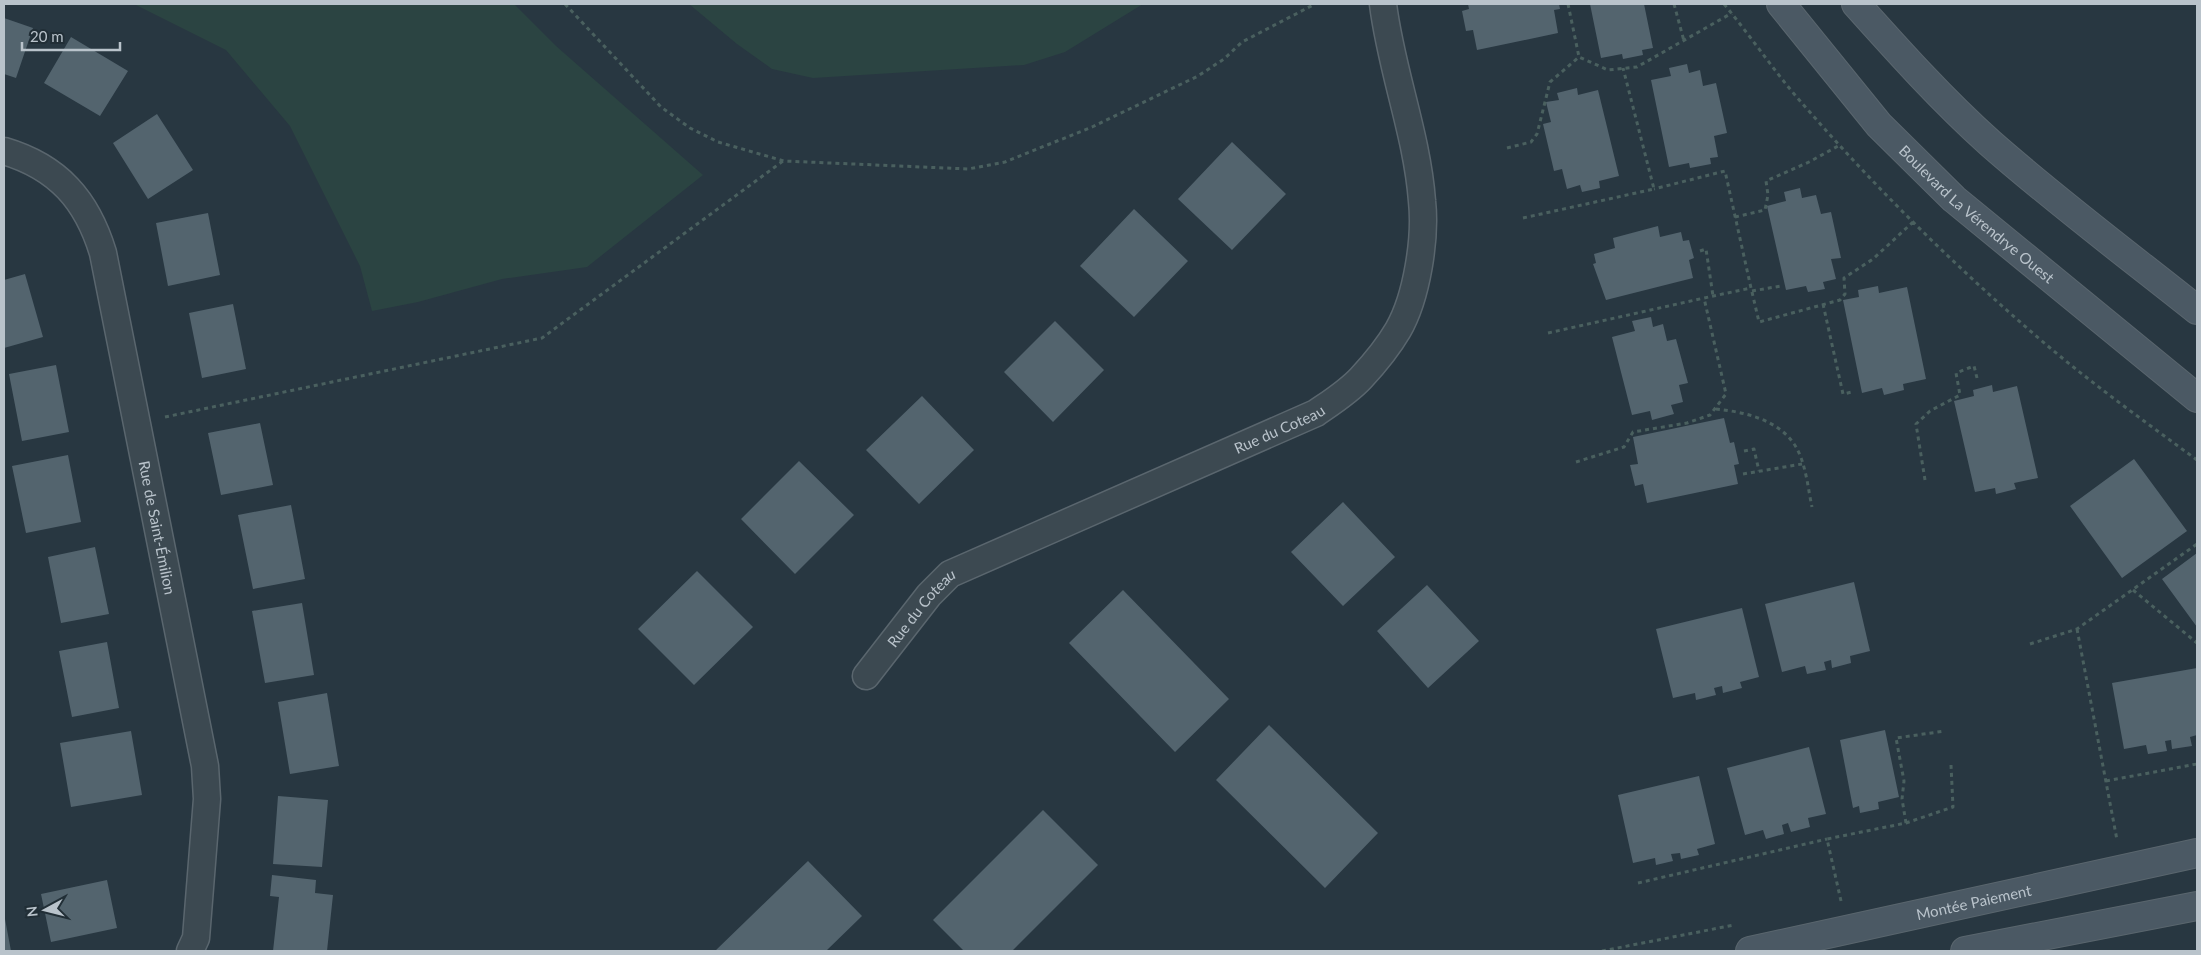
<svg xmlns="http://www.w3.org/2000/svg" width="2201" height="955" font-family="Lato,sans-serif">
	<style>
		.green { fill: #2b4442 }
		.building { fill: #53646e }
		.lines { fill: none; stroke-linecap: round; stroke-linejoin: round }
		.minor-casing { stroke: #5a666e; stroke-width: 29 }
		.secondary-casing { stroke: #5a666e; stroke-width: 30 }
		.path { stroke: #4a605f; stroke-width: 3; stroke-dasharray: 4 4; stroke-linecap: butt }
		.minor { stroke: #3c4951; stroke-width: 26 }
		.secondary { stroke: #4b5964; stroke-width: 28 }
		.labels { text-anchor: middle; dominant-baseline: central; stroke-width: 4; stroke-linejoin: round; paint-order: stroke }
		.street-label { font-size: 15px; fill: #b9c3cb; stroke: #212e36 }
	</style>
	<rect width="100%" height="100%" fill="#283741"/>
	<path class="green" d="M134 4H514L556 46 703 175 587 267 502 279 418 302 372 311 360 266 290 126 226 50Z
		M689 4H1143L1065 52 1024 65 813 78 772 69 737 44Z"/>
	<path class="building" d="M1468 4H1559L1560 9 1554 10 1558 33 1477 50 1473 30 1466 31 1462 11 1469 9Z
		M1590 4H1644L1653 48 1642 50 1643 55 1623 59 1622 54 1601 58Z
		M4 18 33 28 16 78 4 74Z
		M71 37 128 71 100 116 44 83Z
		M1687 64 1689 73 1700 70 1703 86 1716 83 1727 133 1714 136 1718 157 1710 158 1711 164 1690 168 1689 163 1669 167 1651 80 1671 76 1669 68Z
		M1577 88 1578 95 1598 90 1619 176 1599 181 1600 188 1582 192 1580 185 1567 189 1562 169 1554 171 1543 124 1551 122 1546 102 1559 100 1557 93Z
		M157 114 193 170 148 199 113 143Z
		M1232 142 1286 194 1232 250 1178 199Z
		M1800 188 1802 198 1816 195 1821 214 1831 212 1841 258 1831 259 1836 279 1823 282 1825 289 1808 292 1806 286 1786 290 1767 206 1786 201 1784 192Z
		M1134 209 1188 261 1134 317 1080 266Z
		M208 213 220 275 168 286 156 223Z
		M1658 226 1660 237 1681 232 1683 241 1689 240 1694 258 1689 260 1693 278 1606 300 1593 264 1596 263 1594 254 1615 248 1613 238Z
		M25 274 43 337 4 348V280Z
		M1878 286 1879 293 1907 287 1926 379 1903 384 1904 390 1884 395 1882 388 1862 393 1843 300 1859 297 1858 290Z
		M233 304 246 369 202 378 189 313Z
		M1651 317 1653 327 1663 324 1667 341 1676 339 1688 383 1679 385 1683 402 1671 405 1674 414 1652 420 1650 411 1632 415 1612 337 1635 331 1632 321Z
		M1055 321 1104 370 1053 422 1004 372Z
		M56 365 69 432 22 441 9 374Z
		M1992 385 1993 392 2017 386 2038 478 2014 483 2016 489 1996 494 1995 488 1975 492 1954 401 1974 396 1973 390Z
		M922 396 974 450 919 504 866 450Z
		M1724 418 1730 443 1734 442 1739 464 1734 465 1738 484 1647 503 1643 484 1635 486 1630 465 1638 464 1633 437Z
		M260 423 273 485 221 495 208 433Z
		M68 455 81 522 26 533 12 466Z
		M2134 459 2187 531 2122 578 2070 506Z
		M799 461 854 515 795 574 741 519Z
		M1343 502 1395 557 1343 606 1291 552Z
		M291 505 305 579 253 589 238 515Z
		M95 547 109 614 61 623 48 557Z
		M2197 553V627L2162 579Z
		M697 571 753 627 694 685 638 629Z
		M1854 582 1870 651 1850 656 1851 663 1832 668 1831 660 1824 662 1826 670 1807 674 1805 666 1782 672 1765 604Z
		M1427 585 1479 641 1428 688 1377 631Z
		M1123 590 1229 699 1175 752 1069 643Z
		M302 603 314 675 265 683 252 611Z
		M1742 608 1759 677 1740 682 1742 688 1723 693 1722 686 1714 688 1716 695 1696 700 1695 693 1673 698 1656 629Z
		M107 642 119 708 72 717 59 651Z
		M2197 668V735L2190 737 2192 746 2172 749 2171 740 2165 741 2167 751 2148 754 2146 745 2124 749 2112 683Z
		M327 693 339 766 290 774 278 702Z
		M1269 725 1378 833 1325 888 1216 780Z
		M1885 730 1899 797 1878 802 1879 809 1860 813 1859 806 1853 808 1840 740Z
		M131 731 142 795 71 807 60 743Z
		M1809 747 1826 814 1808 818 1810 827 1791 832 1788 823 1782 825 1784 834 1766 839 1763 830 1745 835 1727 768Z
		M1699 776 1715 844 1697 849 1699 855 1681 859 1680 853 1671 854 1673 861 1656 865 1655 858 1633 863 1618 795Z
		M278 796 328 800 322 867 273 864Z
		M1043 810 1098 865 1012 951H964L933 920Z
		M808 861 862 916 826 951H715Z
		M272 875 316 880 315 893 333 895 327 951H273L279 897 270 896Z
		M107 880 117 928 51 942 41 894Z
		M4 919H5L11 951H4Z"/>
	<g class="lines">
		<g class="minor-casing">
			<g id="minor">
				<path id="s1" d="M4 151C58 167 87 200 103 253L205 766 207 799 196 938 190 951"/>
				<path id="s2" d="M866 676 929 595 950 574 1316 413C1332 402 1348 392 1361 378 1374 364 1388 347 1398 330 1417 297 1426 238 1422 201 1417 134 1391 70 1383 4"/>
			</g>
		</g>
		<g class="secondary-casing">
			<g id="secondary">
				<path id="s3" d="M1781 4 1879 125 1954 199 2197 398"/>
				<path d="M1856 4C1899 52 1942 100 1990 143 2057 202 2128 255 2197 310"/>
				<path id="s4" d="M1750 951 2197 853"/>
				<path d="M1965 951 2197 906"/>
			</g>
		</g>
		<path class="path" d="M565 4 661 107 690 128 718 142 784 161 968 169 1005 162 1092 127 1198 76 1224 59 1242 42 1315 4
			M1568 4 1579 57
			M1674 4 1684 41
			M1724 4C1753 39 1778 77 1808 110 1876 188 1950 261 2027 328 2081 376 2140 418 2197 460
			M1507 148 1531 142 1537 134 1550 82 1579 57 1608 70 1637 67 1732 13
			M1735 217 1765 210 1768 195 1766 181 1809 162 1840 145
			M1523 218 1654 189 1623 68
			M1700 251 1706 249 1713 296
			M1752 291 1781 286
			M1752 292 1759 322 1840 300 1845 294 1844 278 1873 259 1913 222
			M1823 304 1843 394 1852 392
			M1548 333 1704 298
			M1716 409C1745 412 1780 420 1796 447 1806 464 1808 489 1812 507
			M165 417 542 338 783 161
			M1744 451 1754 449 1759 471
			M1576 462 1624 447 1633 432 1687 423 1710 415 1726 394 1704 298 1751 288 1725 171 1654 189
			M1743 474 1802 464
			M1925 480 1916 424 1930 411 1960 395 1956 373 1974 366 1977 378
			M2133 590 2197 643
			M2077 629 2117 840
			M2030 644 2077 629 2197 544
			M2106 781 2197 764
			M1906 823 1902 799 1904 781 1896 738 1945 731
			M1638 883 1827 839
			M1841 901 1827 839 1906 823 1953 807 1951 765
			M1602 951 1734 925"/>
		<use href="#minor" class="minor"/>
		<use href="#secondary" class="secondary"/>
	</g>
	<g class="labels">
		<g class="street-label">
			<text stroke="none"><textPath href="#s3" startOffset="288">Boulevard La Vérendrye Ouest</textPath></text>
			<text stroke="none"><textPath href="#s2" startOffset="492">Rue du Coteau</textPath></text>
			<text stroke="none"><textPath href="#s1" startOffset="429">Rue de Saint-Émilion</textPath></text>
			<text stroke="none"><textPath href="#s2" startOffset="88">Rue du Coteau</textPath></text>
			<text stroke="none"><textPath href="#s4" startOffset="229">Montée Paiement</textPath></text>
		</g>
	</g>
	<rect width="2201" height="955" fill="none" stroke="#b9c3cb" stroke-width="10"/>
	<g transform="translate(45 910) rotate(263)" stroke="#212e36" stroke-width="4" paint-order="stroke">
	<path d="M0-4L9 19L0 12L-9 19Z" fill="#b9c3cb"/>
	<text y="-8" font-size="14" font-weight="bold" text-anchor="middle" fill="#b9c3cb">N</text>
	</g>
	<path d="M22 42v8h98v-8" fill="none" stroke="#b9c3cb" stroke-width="2.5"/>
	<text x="30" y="42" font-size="15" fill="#b9c3cb" stroke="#212e36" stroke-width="4" paint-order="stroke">20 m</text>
</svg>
